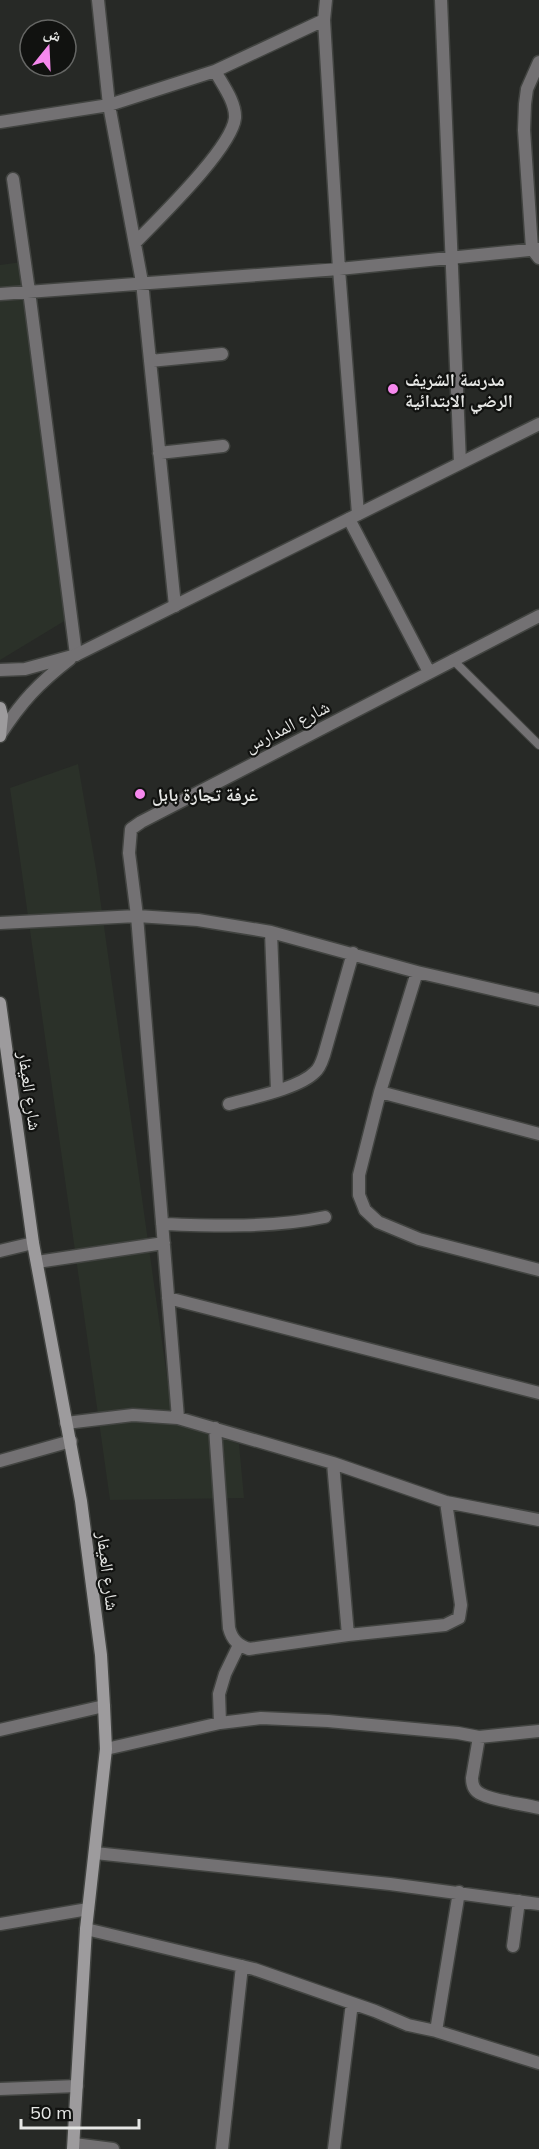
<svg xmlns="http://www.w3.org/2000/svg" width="539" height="2149" font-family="Mulish,'Noto Naskh Arabic',sans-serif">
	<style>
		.built { fill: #2b3129 }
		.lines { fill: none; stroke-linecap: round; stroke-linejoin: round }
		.service-casing { stroke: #424441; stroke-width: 10 }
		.minor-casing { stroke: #424441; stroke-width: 15 }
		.tertiary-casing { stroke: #424441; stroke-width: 15 }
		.secondary-casing { stroke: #424441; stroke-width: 15 }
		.service { stroke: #737173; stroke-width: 8 }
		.minor { stroke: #737173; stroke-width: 12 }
		.tertiary { stroke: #737173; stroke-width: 12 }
		.secondary { stroke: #9d9b9d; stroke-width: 12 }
		.poi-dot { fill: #f688ed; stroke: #111210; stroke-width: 2 }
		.labels { text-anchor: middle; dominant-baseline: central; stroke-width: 4.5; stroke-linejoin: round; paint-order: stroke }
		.poi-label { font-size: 18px; font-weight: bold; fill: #e6e7e5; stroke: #111210; text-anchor: start }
		.street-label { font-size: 18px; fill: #e6e7e5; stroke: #111210 }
	</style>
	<rect width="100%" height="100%" fill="#272926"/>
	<path class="built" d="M29 261 66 620 0 660V265Z
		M78 764 96 869 173 1420 239 1444 244 1498 110 1500 10 788Z"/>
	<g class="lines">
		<g class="service-casing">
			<path id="service" d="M452 659 539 745"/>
		</g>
		<g class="minor-casing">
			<path id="minor" d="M98 0 109 105 142 282 175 606
				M326 0 324 20 339 269 358 514
				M441 0 460 463
				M539 62 527 89 525 104 524 130 532 249 539 258
				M0 122 109 105 215 71 324 20
				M13 179 29 291 76 655
				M135 243C158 219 232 148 235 118 236 102 222 84 215 71
				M0 294 339 269 539 249
				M150 361 222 354
				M159 453 223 446
				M349 519 429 672
				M0 923 137 916 198 920 271 932 417 972 539 1000
				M271 932 277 1090
				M417 972 380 1092 359 1175V1195L365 1210 378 1222 419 1239 539 1270
				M380 1092 539 1134
				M229 1104C251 1098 300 1088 315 1072 320 1068 322 1061 324 1055L353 953
				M162 1224C216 1226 272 1228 325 1217
				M0 1251 33 1243
				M37 1262 164 1243
				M168 1298 539 1393
				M178 1418 137 916 129 853 131 829 141 822 539 616
				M66 1423 133 1415 178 1418 333 1463 446 1502 539 1520
				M215 1428 229 1628C232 1640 238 1645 249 1649L348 1635 445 1625 459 1618 461 1605 446 1502
				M0 1461 71 1441
				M333 1463 348 1635
				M220 1723 219 1694 225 1674 239 1645
				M479 1737 472 1778C472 1785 474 1791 481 1794 494 1801 524 1804 539 1808
				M106 1749 220 1723 261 1718 328 1721 458 1733 479 1737 539 1731
				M95 1853 390 1884 539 1904
				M0 1924 88 1909
				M86 1929 254 1969 375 2011 408 2025 436 2031 539 2063
				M513 1946 519 1901
				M436 2031 459 1892
				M0 2089 77 2086
				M74 2144 113 2149
				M222 2149 242 1966
				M334 2149 352 2003"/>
		</g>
		<g class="tertiary-casing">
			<path id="tertiary" d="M0 670 25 669 76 655 539 424
				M0 735C21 702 39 683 70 659
				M0 1730 104 1706"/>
		</g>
		<g class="secondary-casing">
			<path id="secondary" d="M0 708 2 716 0 736
				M0 1003 33 1243 81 1501 101 1655 104 1706 106 1749 86 1929 73 2149"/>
		</g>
		<use href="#service" class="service"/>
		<use href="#minor" class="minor"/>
		<use href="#tertiary" class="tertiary"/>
		<use href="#secondary" class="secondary"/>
	</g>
	<g class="poi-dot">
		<circle cx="393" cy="389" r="6"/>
		<circle cx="140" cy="794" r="6"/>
	</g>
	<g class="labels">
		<g class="poi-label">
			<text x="405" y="379">مدرسة الشريف<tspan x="405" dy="21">الرضي الابتدائية</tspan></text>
			<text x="152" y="794">غرفة تجارة بابل</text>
		</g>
		<g class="street-label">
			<text transform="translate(287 726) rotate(-27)">شارع المدارس</text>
			<text transform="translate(30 1091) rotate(82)">شارع العيفار</text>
			<text transform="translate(108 1571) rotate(83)">شارع العيفار</text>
		</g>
	</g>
	<g transform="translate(48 48) rotate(18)"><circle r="28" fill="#111210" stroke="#666765" stroke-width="1.5"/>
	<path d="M0-4.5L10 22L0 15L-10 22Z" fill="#f688ed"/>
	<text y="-9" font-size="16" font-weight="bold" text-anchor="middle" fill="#e6e7e5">ش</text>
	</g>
	<path d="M21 2119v9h118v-9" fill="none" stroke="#e6e7e5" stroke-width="3"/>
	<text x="30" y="2119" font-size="18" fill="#e6e7e5" stroke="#111210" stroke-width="4.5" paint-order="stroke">50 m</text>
</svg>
